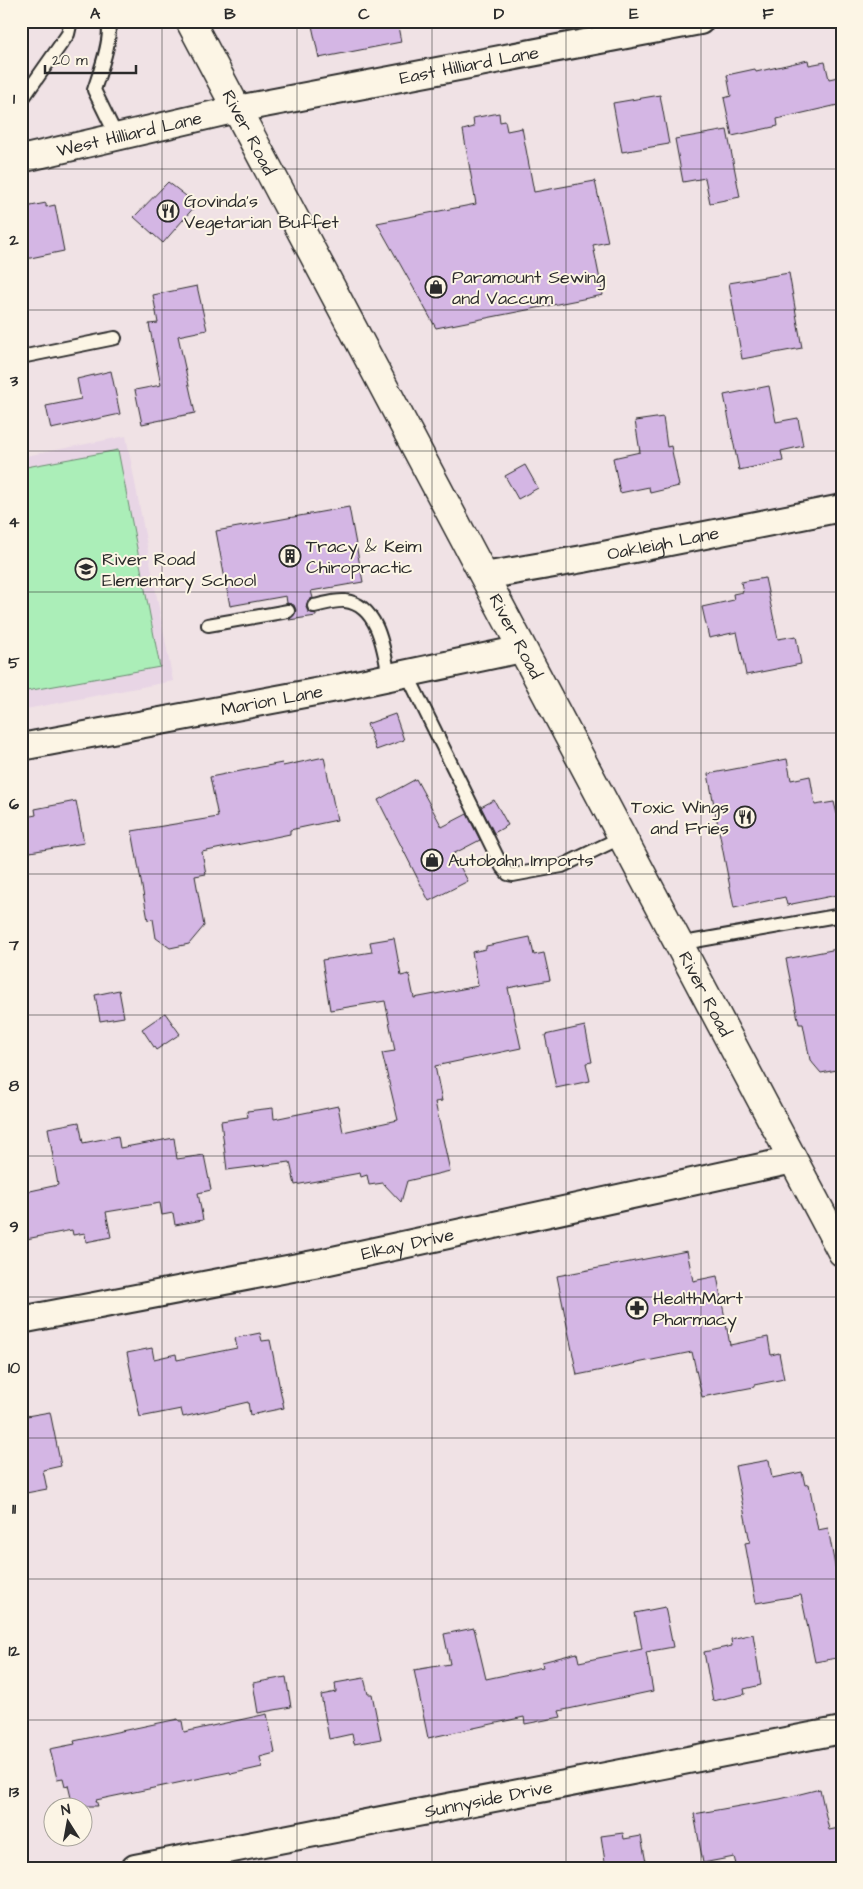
<svg xmlns="http://www.w3.org/2000/svg" width="863" height="1889" font-family="'Architects Daughter',sans-serif">
	<style>
		.built { fill: #e8d5e5 }
		.green { fill: #abeeb8; stroke: #6b8c72 }
		.building { fill: #d4b6e4; stroke: #2b2b2b }
		.lines { fill: none; stroke-linecap: round; stroke-linejoin: round }
		.service-casing { stroke: #2b2b2b; stroke-width: 16 }
		.minor-casing { stroke: #2b2b2b; stroke-width: 30 }
		.primary-casing { stroke: #2b2b2b; stroke-width: 31 }
		.service { stroke: #fcf5e5; stroke-width: 12 }
		.minor { stroke: #fcf5e5; stroke-width: 26 }
		.primary { stroke: #fcf5e5; stroke-width: 28 }
		.grid { fill: none; stroke: #2b2b2b; stroke-width: 1; stroke-opacity: 0.55 }
		.labels { text-anchor: middle; dominant-baseline: central; stroke-width: 4; stroke-linejoin: round; paint-order: stroke }
		.street-label { font-size: 18px; fill: #2b2b2b; stroke: #fcf5e5 }
		.poi-label { font-size: 18px; fill: #2b2b2b; stroke: #fcf5e5; text-anchor: start }
		.neatline { fill: none; stroke: #2b2b2b; stroke-width: 2 }
		.grid-label { font-size: 16px; text-anchor: middle; font-weight: bold; fill: #2b2b2b }
	</style>
	<rect width="100%" height="100%" fill="#f0e2e5"/>
	<filter id="ink" filterUnits="userSpaceOnUse"><feTurbulence type="fractalNoise" baseFrequency=".02" numOctaves="2"/><feDisplacementMap in="SourceGraphic" scale="10" xChannelSelector="R" yChannelSelector="G"/><feConvolveMatrix kernelMatrix="1 2 1 2 8 2 1 2 1" color-interpolation-filters="sRGB"/></filter>
	<g filter="url(#ink)">
		<path class="built" d="M126 436 173 681 21 710V457Z"/>
		<path class="green" d="M118 450 160 667 21 692V468Z"/>
		<path class="building" d="M311 21H397L401 42 319 58Z
			M808 60 809 65 825 62 829 79 842 76V104L777 119 778 126 732 136 724 98 731 96 727 75 755 69 756 72Z
			M660 95 669 144 622 152 613 103Z
			M499 113 500 122 505 121 507 131 522 128 534 192 595 181 608 242 593 245 603 295 436 328 377 223 476 204 463 130 474 127 473 118Z
			M727 130 740 197 710 203 705 178 683 182 675 139Z
			M168 182 190 199 189 202 196 205 163 243 134 217Z
			M46 203V207L55 205 64 251 21 260V208Z
			M789 273 802 348 742 359 729 283Z
			M197 286 207 330 178 336 195 413 142 424 135 390 161 385 149 324 158 323 153 295Z
			M111 371 120 414 51 429 46 406 81 399 77 379Z
			M769 386 776 422 798 418 803 446 781 451 783 461 739 470 724 395Z
			M663 417 667 447 671 446 679 486 650 493 649 487 620 493 613 458 640 452 635 421Z
			M525 465 538 488 518 499 505 476Z
			M349 507 363 582 311 591 313 598 308 600 306 607 308 612 316 614V616L289 620 295 614 296 610 294 605 287 603 286 596 230 606 216 531Z
			M765 578 778 639 796 636 801 664 746 675 737 632 709 638 702 607 734 600 733 594 743 592 741 582Z
			M395 714 404 740 376 750 367 724Z
			M324 757 337 820 290 830V834L202 852 206 874 195 876 204 926 189 944 170 948 156 938 153 919 148 920 132 831 218 817 210 777 282 763 283 766Z
			M787 759 791 780 810 776 815 805 834 802 837 814 842 813V894L787 905 785 897 734 908 708 774Z
			M416 779 442 827 467 814 480 840 453 854 468 881 429 901 378 800Z
			M494 800 508 825 494 833 481 807Z
			M76 801 84 843 24 853 21 836V818L36 815 35 809Z
			M530 937 534 955 544 953 550 980 508 988 521 1048 435 1066 442 1101 435 1102 450 1171 407 1181 401 1202 383 1183 369 1185 367 1175 361 1177 360 1173 295 1185 290 1162 227 1170 221 1121 248 1117 247 1111 273 1108 274 1119 338 1106 343 1132 398 1120 382 1053 395 1051 385 1001 330 1010 322 960 372 952 370 942 394 938 401 976 409 974 414 998 478 986 472 952 486 949V946Z
			M842 948V1069L821 1073 810 1060 803 1024H799L786 959Z
			M119 990 124 1017 100 1021 95 995Z
			M165 1013 180 1034 156 1050 142 1029Z
			M585 1026 592 1062 586 1063 590 1081 556 1088 545 1035Z
			M79 1122 83 1143 118 1136 120 1148 174 1138 177 1159 204 1155 211 1190 198 1193 203 1220 175 1225 173 1213 162 1215 160 1203 106 1212 111 1237 86 1242 85 1233 73 1235 72 1230 21 1240V1193L58 1185 48 1128Z
			M687 1251 693 1281 717 1276 730 1345 768 1337 771 1355 779 1353 784 1379 754 1385V1387L702 1397 692 1352 577 1375 557 1276Z
			M260 1333 262 1341 270 1340 284 1408 250 1415 248 1402 183 1417 181 1409 140 1417 127 1353 152 1348 154 1359 176 1354 177 1360 237 1348 235 1338Z
			M50 1412 61 1466 43 1470 47 1489 21 1494V1417Z
			M769 1460 772 1478 802 1472 805 1485 809 1484 818 1530 828 1528 842 1604V1657L815 1662 801 1595 756 1603 745 1543 750 1542 735 1466Z
			M665 1607 673 1647 646 1652 653 1691 559 1711 561 1717 525 1724 524 1717 428 1738 414 1670 450 1664 444 1634 474 1628 486 1679 543 1667 542 1662 577 1653 579 1662 642 1649 635 1613Z
			M753 1634 761 1685 744 1689 745 1694 713 1701 704 1652 732 1646 731 1639Z
			M286 1677 291 1707 258 1713 253 1683Z
			M364 1678 368 1694H372L381 1739 354 1744 352 1734 329 1739 321 1695 336 1692 335 1683Z
			M267 1714 275 1753 260 1757 262 1767 231 1774 230 1772 96 1800 98 1806H73L68 1785 65 1786 63 1778 57 1779 50 1749 75 1744 74 1741 178 1719 179 1721H182L184 1732Z
			M820 1789 829 1830 839 1828 842 1841V1868H737L734 1857 703 1863 694 1814 780 1799Z
			M623 1833 624 1839 641 1836 647 1868H606L601 1836Z"/>
		<g class="lines">
			<g class="service-casing">
				<path id="service" d="M107 21C114 36 99 74 94 90L117 137
					M21 101 68 34 71 21
					M21 357 115 338
					M314 606C324 604 335 600 345 601 379 605 384 651 389 677
					M208 625 288 611
					M407 674 502 867 508 874 513 875 562 866 622 837
					M678 944 842 915"/>
			</g>
			<g class="minor-casing">
				<g id="minor">
					<path id="s1" d="M21 159 237 109 700 21"/>
					<path id="s2" d="M484 576 583 559 842 508"/>
					<path id="s3" d="M21 747 342 687 522 649"/>
					<path id="s4" d="M21 1320 324 1262 793 1160"/>
					<path id="s5" d="M135 1868 842 1730"/>
				</g>
			</g>
			<g class="primary-casing">
				<g id="primary">
					<path id="s6" d="M190 21 842 1252"/>
				</g>
			</g>
			<use href="#service" class="service"/>
			<use href="#minor" class="minor"/>
			<use href="#primary" class="primary"/>
		</g>
	</g>
	<path class="grid" d="M162 21V1868M297 21V1868M432 21V1868M566 21V1868M701 21V1868M21 169H842M21 310H842M21 451H842M21 592H842M21 733H842M21 874H842M21 1015H842M21 1156H842M21 1297H842M21 1438H842M21 1579H842M21 1720H842"/>
	<defs>
		<g id="restaurant-ring" transform="scale(1.125)"><circle r="9.5" fill="#fcf5e5" stroke="#2b2b2b" stroke-width="1.5"/><path d="M-5-6h1v4h1v-4h1v4h1v-4h1v5L-1.5 .5V6h-2V.5L-5-1ZM5-6V6H3V1.5H1.5Q1.5-4 5-6Z" fill="#2b2b2b"/></g>
		<g id="shop-ring" transform="scale(1.125)"><circle r="9.5" fill="#fcf5e5" stroke="#2b2b2b" stroke-width="1.5"/><path d="M-5-2.5h2.3a2.7 3.5 0 0 1 5.4 0H5L5.5 6h-11ZM-1.5-2.5h3a1.5 2.3 0 0 0-3 0Z" fill="#2b2b2b"/></g>
		<g id="building-ring" transform="scale(1.125)"><circle r="9.5" fill="#fcf5e5" stroke="#2b2b2b" stroke-width="1.5"/><path d="M-4-6H4V6H1V3H-1V6H-4ZM-2.5-4.3h1.7v1.8h-1.7ZM.8-4.3h1.7v1.8H.8ZM-2.5-1h1.7V.8h-1.7ZM.8-1h1.7V.8H.8Z" fill="#2b2b2b"/></g>
		<g id="school-ring" transform="scale(1.125)"><circle r="9.5" fill="#fcf5e5" stroke="#2b2b2b" stroke-width="1.5"/><path d="M0-5L7-2L0 1L-7-2ZM-4 1L0 2.5L4 1V4Q0 6-4 4Z" fill="#2b2b2b"/></g>
		<g id="pharmacy-ring" transform="scale(1.125)"><circle r="9.5" fill="#fcf5e5" stroke="#2b2b2b" stroke-width="1.5"/><path d="M-2-6h4v4h4v4h-4v4h-4v-4h-4v-4h4Z" fill="#2b2b2b"/></g>
	</defs>
	<g fill-rule="evenodd">
		<use href="#restaurant-ring" x="168" y="211"/>
		<use href="#shop-ring" x="436" y="287"/>
		<use href="#building-ring" x="290" y="556"/>
		<use href="#school-ring" x="86" y="569"/>
		<use href="#restaurant-ring" x="745" y="817"/>
		<use href="#shop-ring" x="432" y="860"/>
		<use href="#pharmacy-ring" x="637" y="1308"/>
	</g>
	<g class="labels">
		<g class="street-label">
			<text stroke="none"><textPath href="#s1" startOffset="458">East Hilliard Lane</textPath></text>
			<text stroke="none"><textPath href="#s6" startOffset="126">River Road</textPath></text>
			<text stroke="none"><textPath href="#s1" startOffset="111">West Hilliard Lane</textPath></text>
			<text stroke="none"><textPath href="#s2" startOffset="182">Oakleigh Lane</textPath></text>
			<text stroke="none"><textPath href="#s6" startOffset="696">River Road</textPath></text>
			<text stroke="none"><textPath href="#s3" startOffset="255">Marion Lane</textPath></text>
			<text stroke="none"><textPath href="#s6" startOffset="1101">River Road</textPath></text>
			<text stroke="none"><textPath href="#s4" startOffset="394">Elkay Drive</textPath></text>
			<text stroke="none"><textPath href="#s5" startOffset="360">Sunnyside Drive</textPath></text>
		</g>
		<g class="poi-label">
			<text x="184" y="201">Govinda's<tspan x="184" dy="21">Vegetarian Buffet</tspan></text>
			<text x="452" y="277">Paramount Sewing<tspan x="452" dy="21">and Vaccum</tspan></text>
			<text x="306" y="546">Tracy &amp; Keim<tspan x="306" dy="21">Chiropractic</tspan></text>
			<text x="102" y="559">River Road<tspan x="102" dy="21">Elementary School</tspan></text>
			<text x="729" y="807" text-anchor="end">Toxic Wings<tspan x="729" dy="21">and Fries</tspan></text>
			<text x="448" y="860">Autobahn Imports</text>
			<text x="653" y="1298">HealthMart<tspan x="653" dy="21">Pharmacy</tspan></text>
		</g>
	</g>
	<rect width="863" height="1889" fill="none" stroke="#fcf5e5" stroke-width="55"/>
	<g transform="translate(68 1822) rotate(349)"><circle r="24" fill="#fcf5e5" stroke="#a8a49b"/>
	<path d="M0-4L9 19L0 12L-9 19Z" fill="#2b2b2b"/>
	<text y="-8" font-size="14" font-weight="bold" text-anchor="middle" fill="#2b2b2b">N</text>
	</g>
	<path d="M45 65v8h91v-8" fill="none" stroke="#2b2b2b" stroke-width="2.5"/>
	<text x="52" y="65" font-size="15" fill="#2b2b2b" stroke="#fcf5e5" stroke-width="4" paint-order="stroke">20 m</text>
	<rect x="28" y="28" width="808" height="1834" class="neatline"/>
	<g class="grid-label">
		<text x="95" y="19">A</text>
		<text x="230" y="19">B</text>
		<text x="364" y="19">C</text>
		<text x="499" y="19">D</text>
		<text x="634" y="19">E</text>
		<text x="768" y="19">F</text>
		<text x="14" y="104">1</text>
		<text x="14" y="245">2</text>
		<text x="14" y="386">3</text>
		<text x="14" y="527">4</text>
		<text x="14" y="668">5</text>
		<text x="14" y="809">6</text>
		<text x="14" y="950">7</text>
		<text x="14" y="1091">8</text>
		<text x="14" y="1232">9</text>
		<text x="14" y="1373">10</text>
		<text x="14" y="1514">11</text>
		<text x="14" y="1656">12</text>
		<text x="14" y="1797">13</text>
	</g>
</svg>
